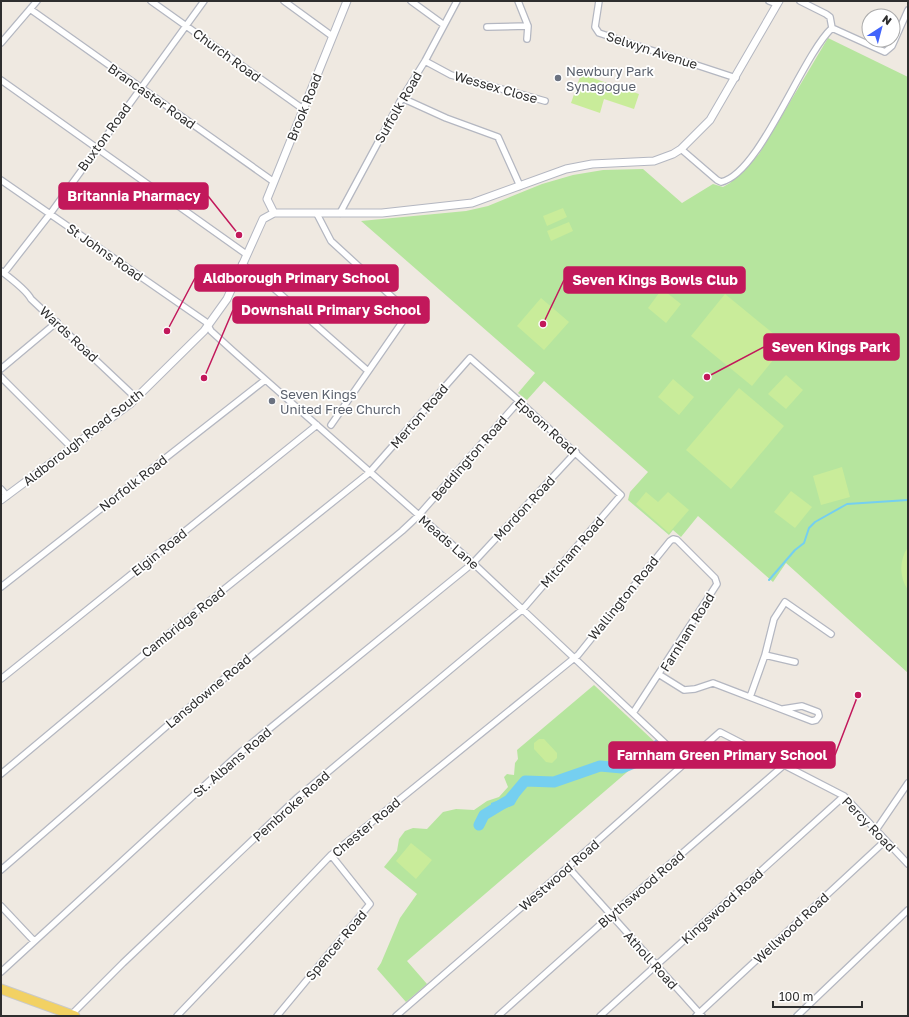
<svg xmlns="http://www.w3.org/2000/svg" width="909" height="1017" font-family="'Golos Text',sans-serif">
	<style>
		.green { fill: #b6e59e }
		.pitch { fill: #c9ec9a }
		.water { fill: #75cff0 }
		.lines { fill: none; stroke-linecap: round; stroke-linejoin: round }
		.stream { stroke: #75cff0; stroke-width: 2 }
		.river { stroke: #75cff0; stroke-width: 11 }
		.minor-casing { stroke: #b4b7c1; stroke-width: 8 }
		.tertiary-casing { stroke: #b4b7c1; stroke-width: 9 }
		.primary-casing { stroke: #c9c9c9; stroke-width: 11 }
		.minor { stroke: #fff; stroke-width: 5.5 }
		.tertiary { stroke: #fff; stroke-width: 7 }
		.primary { stroke: #f2d163; stroke-width: 9 }
		.worship-dot { fill: #6b7280; stroke: #fff; stroke-width: 1.5 }
		.labels { text-anchor: middle; dominant-baseline: central; stroke-width: 3.5; stroke-linejoin: round; paint-order: stroke }
		.street-label { font-size: 13px; fill: #2e2e2e; stroke: #fff }
		.worship-label { font-size: 13px; fill: #5b616d; stroke: #fff; text-anchor: start }
		.leader { fill: none; stroke: #c2185b; stroke-width: 1.5 }
		.callout-dot { fill: #c2185b; stroke: #fff; stroke-width: 1.5 }
		.callout { fill: #c2185b; stroke: #c2185b; stroke-width: 1.5 }
		.callout-label { font-size: 14px; text-anchor: middle; font-weight: bold; fill: #fff }
	</style>
	<rect width="100%" height="100%" fill="#efe9e1"/>
	<path class="green" d="M828 38 908 77V673L786 563 773 582 698 516 681 537 673 530 669 535 628 500 630 492 648 472 544 381 527 400 518 393 535 373 361 221 466 211 488 206 542 184 573 175 603 170 643 169 682 203 713 184 723 187 730 183 759 154Z
		M594 685 657 744 633 767 407 961 427 984 406 1002 377 969 381 963 400 918 417 894 384 867 397 851 399 839 405 831 413 828 427 829 443 812 456 809 474 810 487 801 499 797 508 787 504 777 507 774 514 775 515 763 518 759 517 750Z"/>
	<path class="pitch" d="M581 74 639 94 634 109 604 99 600 113 571 103Z
		M563 208 567 217 547 226 543 216Z
		M569 222 573 231 551 241 547 231Z
		M662 289 681 304 666 323 648 308Z
		M725 294 786 344 752 386 691 336Z
		M541 298 569 322 544 350 517 326Z
		M786 375 803 390 786 409 768 394Z
		M673 379 694 397 679 415 658 397Z
		M739 388 784 426 731 489 686 450Z
		M842 467 850 497 821 505 813 476Z
		M791 491 812 507 795 528 774 512Z
		M646 492 658 502 668 492 689 510 669 533 636 504Z
		M908 547V590C899 577 899 560 908 547Z
		M539 739H544L557 753V758L552 763 546 762 534 749V743Z
		M411 843 432 860 416 879 396 861Z"/>
	<path class="water" d="M515 788 521 793 514 805 499 811 491 807V803L505 798Z"/>
	<g class="lines">
		<path class="stream" d="M769 580 795 550 804 543 809 528 815 522 847 504 908 500"/>
		<path class="river" d="M479 825 484 815 509 800 525 781 554 782 600 766 622 768 644 759 658 745"/>
		<g class="minor-casing">
			<path id="minor" d="M151 1 303 109
				M284 1 332 36
				M411 1 444 25
				M518 1 528 26 527 39
				M599 1 595 27 599 33 736 78
				M769 1 777 4
				M800 1 826 14 830 17 832 28
				M30 9 274 182
				M487 27 528 26
				M832 28 885 52 892 46 908 10
				M1 43 37 1
				M425 61 451 75 545 101
				M1 80 246 254
				M402 98 446 118 498 137 520 186
				M681 149 717 180 721 182C760 174 801 57 832 28
				M1 180 206 322 211 331 233 351 473 563 686 763
				M340 213 402 98 425 61 457 1
				M317 214 331 241 403 307V321L331 425
				M242 264 270 285 368 371
				M1 271C9 277 27 291 31 299L136 398
				M4 273 50 214 204 1
				M1 369 57 322
				M1 377 72 448
				M1 489 7 496
				M1 587 265 380
				M765 655 795 662
				M660 675 684 690 695 689 713 683 812 721 816 720 819 716 818 712 802 706 783 709
				M1 679 317 425
				M750 697 765 655 774 619 785 602 831 634
				M1 774 172 631 369 473 470 358 519 401 621 495 523 609 298 797 123 963 71 1015
				M876 830 908 783
				M568 867 702 1016
				M1 870 168 725 402 531 418 516 519 401
				M1 906 34 941
				M1 972 242 751 473 563 576 452
				M177 1016 331 855 578 655 670 541 673 539 677 540 715 578 717 584 633 713
				M277 1016 370 904 331 855
				M396 1016 568 867 720 732 844 796 908 864
				M498 1016 611 915 784 765
				M600 1016 844 796
				M696 1016 885 841
				M797 1016 908 910"/>
		</g>
		<g class="tertiary-casing">
			<path id="tertiary" d="M274 213 267 199 347 1
				M1 500 130 404 204 331 227 299 263 219 274 213H382L472 203 566 169 592 164 654 161 673 154 681 149 710 120 779 1"/>
		</g>
		<g class="primary-casing">
			<path id="primary" d="M1 989 75 1016"/>
		</g>
		<use href="#minor" class="minor"/>
		<use href="#tertiary" class="tertiary"/>
		<use href="#primary" class="primary"/>
	</g>
	<g class="worship-dot">
		<circle cx="558" cy="78" r="4"/>
		<circle cx="272" cy="401" r="4"/>
	</g>
	<g class="labels">
		<g class="street-label">
			<text transform="translate(652 50) rotate(18)">Selwyn Avenue</text>
			<text transform="translate(227 55) rotate(36)">Church Road</text>
			<text transform="translate(496 87) rotate(16)">Wessex Close</text>
			<text transform="translate(152 96) rotate(35)">Brancaster Road</text>
			<text transform="translate(304 107) rotate(-68)">Brook Road</text>
			<text transform="translate(398 107) rotate(-60)">Suffolk Road</text>
			<text transform="translate(104 137) rotate(-54)">Buxton Road</text>
			<text transform="translate(105 252) rotate(35)">St Johns Road</text>
			<text transform="translate(69 334) rotate(43)">Wards Road</text>
			<text transform="translate(419 416) rotate(-49)">Merton Road</text>
			<text transform="translate(546 426) rotate(42)">Epsom Road</text>
			<text transform="translate(83 437) rotate(-38)">Aldborough Road South</text>
			<text transform="translate(469 458) rotate(-49)">Beddington Road</text>
			<text transform="translate(133 483) rotate(-38)">Norfolk Road</text>
			<text transform="translate(524 508) rotate(-47)">Mordon Road</text>
			<text transform="translate(449 542) rotate(41)">Meads Lane</text>
			<text transform="translate(159 552) rotate(-39)">Elgin Road</text>
			<text transform="translate(572 552) rotate(-49)">Mitcham Road</text>
			<text transform="translate(623 598) rotate(-51)">Wallington Road</text>
			<text transform="translate(183 622) rotate(-39)">Cambridge Road</text>
			<text transform="translate(687 632) rotate(-58)">Farnham Road</text>
			<text transform="translate(208 691) rotate(-40)">Lansdowne Road</text>
			<text transform="translate(232 762) rotate(-41)">St. Albans Road</text>
			<text transform="translate(291 806) rotate(-42)">Pembroke Road</text>
			<text transform="translate(869 824) rotate(46)">Percy Road</text>
			<text transform="translate(366 827) rotate(-40)">Chester Road</text>
			<text transform="translate(559 875) rotate(-41)">Westwood Road</text>
			<text transform="translate(641 889) rotate(-41)">Blythswood Road</text>
			<text transform="translate(722 906) rotate(-42)">Kingswood Road</text>
			<text transform="translate(791 928) rotate(-43)">Wellwood Road</text>
			<text transform="translate(336 945) rotate(-50)">Spencer Road</text>
			<text transform="translate(651 960) rotate(48)">Atholl Road</text>
		</g>
		<g class="worship-label">
			<text x="566" y="71">Newbury Park<tspan x="566" dy="15">Synagogue</tspan></text>
			<text x="280" y="394">Seven Kings<tspan x="280" dy="15">United Free Church</tspan></text>
		</g>
	</g>
	<path class="leader" d="M239 235L208 196M167 331L195 278M543 324L564 280M204 378L233 310M707 377L764 347M858 695L835 755"/>
	<g class="callout-dot">
		<circle cx="239" cy="235" r="4"/>
		<circle cx="167" cy="331" r="4"/>
		<circle cx="543" cy="324" r="4"/>
		<circle cx="204" cy="378" r="4"/>
		<circle cx="707" cy="377" r="4"/>
		<circle cx="858" cy="695" r="4"/>
	</g>
	<g class="callout">
		<rect x="59" y="183" width="149" height="26" rx="4"/>
		<rect x="195" y="265" width="203" height="26" rx="4"/>
		<rect x="564" y="267" width="181" height="26" rx="4"/>
		<rect x="233" y="297" width="196" height="26" rx="4"/>
		<rect x="764" y="334" width="135" height="26" rx="4"/>
		<rect x="609" y="742" width="226" height="26" rx="4"/>
	</g>
	<g class="callout-label">
		<text x="134" y="201">Britannia Pharmacy</text>
		<text x="296" y="283">Aldborough Primary School</text>
		<text x="655" y="285">Seven Kings Bowls Club</text>
		<text x="331" y="315">Downshall Primary School</text>
		<text x="831" y="352">Seven Kings Park</text>
		<text x="722" y="760">Farnham Green Primary School</text>
	</g>
	<rect width="909" height="1017" fill="none" stroke="#2e2e2e" stroke-width="4"/>
	<g transform="translate(881 28) rotate(36)"><circle r="19" fill="#ffffff" stroke="#ababab"/>
	<path d="M0-3L7 15L0 10L-7 15Z" fill="#4264fb"/>
	<text y="-6" font-size="11" font-weight="bold" text-anchor="middle" fill="#2e2e2e">N</text>
	</g>
	<path d="M773 1001v6h89v-6" fill="none" stroke="#2e2e2e" stroke-width="2"/>
	<text x="779" y="1001" font-size="12" fill="#2e2e2e" stroke="#ffffff" stroke-width="3" paint-order="stroke">100 m</text>
</svg>
